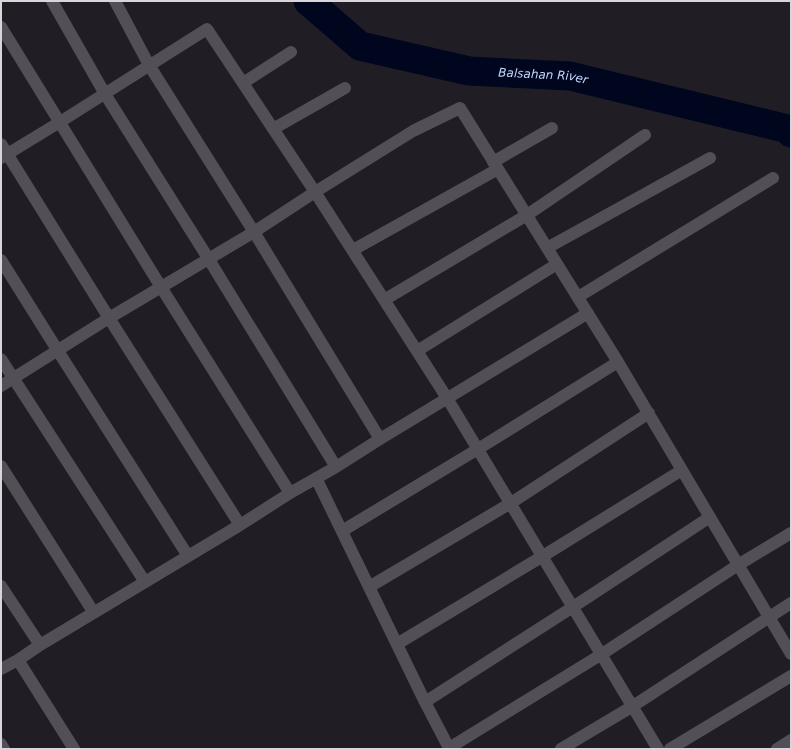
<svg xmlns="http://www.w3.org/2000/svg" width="792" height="750" font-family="'DejaVu Sans',sans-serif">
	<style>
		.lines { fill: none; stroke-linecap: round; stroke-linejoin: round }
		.river { stroke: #01061f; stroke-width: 29 }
		.street { stroke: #525056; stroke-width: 12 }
		.labels { text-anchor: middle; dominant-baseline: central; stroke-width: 4; stroke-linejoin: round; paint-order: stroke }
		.water-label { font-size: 12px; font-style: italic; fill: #c2d5f7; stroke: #201e24 }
	</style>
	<rect width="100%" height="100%" fill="#201e24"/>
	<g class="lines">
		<path class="river" id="s1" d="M308 1 360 46 469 71 570 76 788 129 791 133"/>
		<path class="street" d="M52 1 105 94 208 258 336 467
			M115 1 149 65 254 232 380 439
			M1 27 161 287 290 493
			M243 83 291 52
			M273 129 345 88
			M1 144 109 318 240 525
			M1 158 60 122 207 29 315 192 447 398 658 749
			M493 162 552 128
			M547 248 710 158
			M353 250 498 169
			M1 260 58 351 188 556
			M578 297 773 178
			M384 300 527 215 645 135
			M417 351 557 264
			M1 359 145 582
			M618 362 769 617 791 654
			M1 386 109 318 254 232 315 192 413 131 460 108 618 362 478 449 342 531
			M1 466 94 613
			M316 478 425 702
			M710 517 573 607 425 702 449 748 602 654 738 565 791 533
			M1 586 40 645
			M369 587 511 503 649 413
			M397 644 543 556 682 470
			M18 660 74 749
			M1 669 18 660 40 645 240 525 290 493 336 467 380 439 588 313
			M1 744 4 749
			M561 749 633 706 791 603
			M670 749 791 676
			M777 749 791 740"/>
	</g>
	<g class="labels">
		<g class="water-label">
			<text stroke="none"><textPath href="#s1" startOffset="255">Balsahan River</textPath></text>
		</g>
	</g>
	<rect width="792" height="750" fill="none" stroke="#d7d6da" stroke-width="4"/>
</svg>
